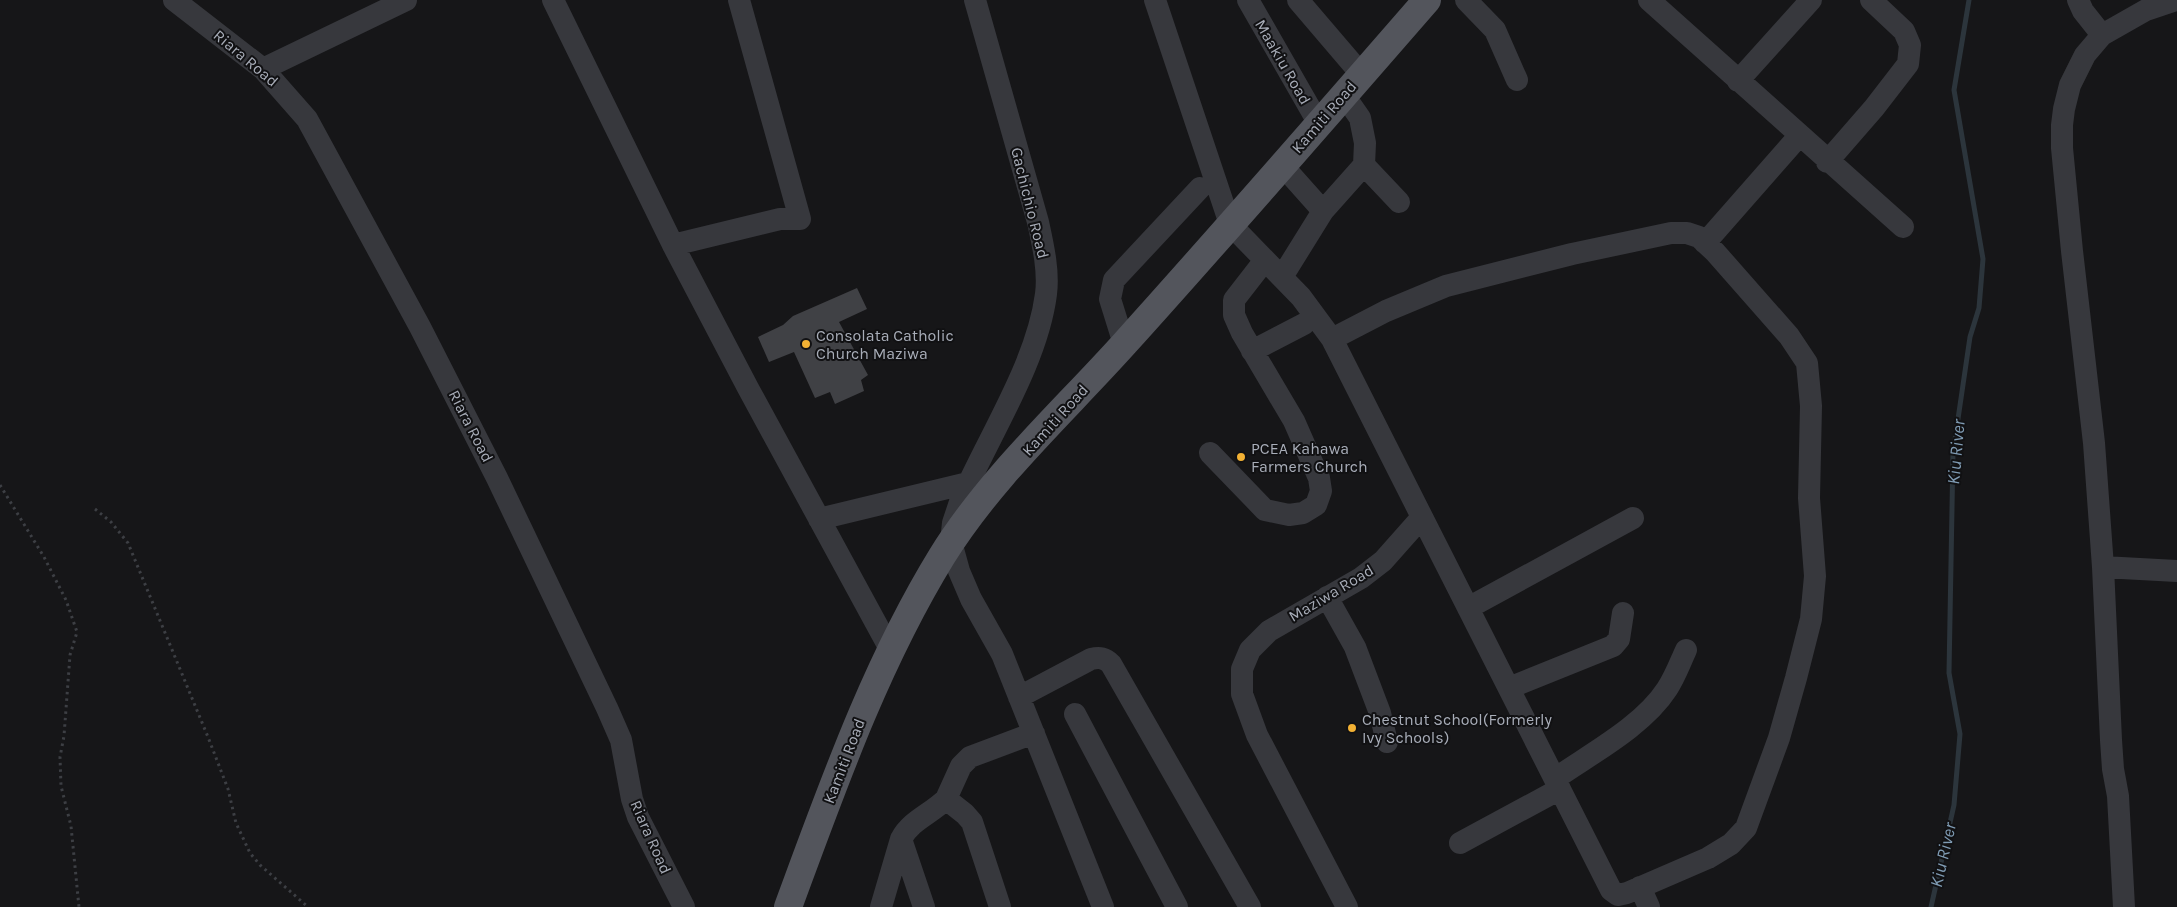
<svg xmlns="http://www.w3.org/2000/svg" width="2177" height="907" font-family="Karla,sans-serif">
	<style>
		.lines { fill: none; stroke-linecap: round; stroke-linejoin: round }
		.stream { stroke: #2c353c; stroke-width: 5 }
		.building { fill: #404145 }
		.path { stroke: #3d3f44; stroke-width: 3; stroke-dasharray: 2.5 4; stroke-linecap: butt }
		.minor { stroke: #37383d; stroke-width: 22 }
		.major { stroke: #53555c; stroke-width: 28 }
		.poi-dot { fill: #f2b134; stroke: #111113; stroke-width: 2 }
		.labels { text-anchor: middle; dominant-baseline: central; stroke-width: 4; stroke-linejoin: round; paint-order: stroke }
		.street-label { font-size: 16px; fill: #a8adb8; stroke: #111113 }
		.poi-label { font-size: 16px; fill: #a8adb8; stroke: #111113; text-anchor: start }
		.water-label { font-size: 18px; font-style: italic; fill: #7f9bb3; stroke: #111113 }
	</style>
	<rect width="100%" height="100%" fill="#161618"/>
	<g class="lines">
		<path class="stream" d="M1931 907 1954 805 1960 734 1949 673 1953 453 1970 337 1979 308 1983 259 1954 90 1969 0"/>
	</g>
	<path class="building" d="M857 288 867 309 839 322 868 375 861 380 864 391 835 404 830 392 815 398 794 352 769 362 758 337 783 325 793 316Z"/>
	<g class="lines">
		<path class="path" d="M0 485 44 557 66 600 77 632 70 655 64 736 60 757 61 786 71 826 79 907
			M95 509 111 522 128 543 208 737 228 789 236 823 250 853 260 865 308 907"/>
		<path class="minor" d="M174 0 263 69 307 119 420 327 497 478 607 708 621 740 632 799 638 817 684 907
			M553 0 673 245 748 388 890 649
			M975 0 1038 222C1043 245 1049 271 1046 294 1037 364 988 437 960 502L953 523 951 542 959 571 971 599 1002 654 1103 907
			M1155 0 1230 224 1301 297 1332 339 1422 517 1383 561 1361 578 1269 631 1250 650 1242 669V694L1257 735 1347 907
			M1248 0 1319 124
			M1298 0 1362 75
			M1466 0 1495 30 1517 80
			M1649 0 1903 227
			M2078 0 2083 11 2102 35
			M263 69 406 0
			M1738 81 1811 0
			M1827 162 1874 108 1908 64 1910 45 1904 31 1871 0
			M1282 165 1323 211
			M1364 165 1399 202
			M1705 243 1799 136
			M673 245 780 219H800L739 0
			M1282 277 1323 211 1364 165 1365 143 1360 118 1344 95
			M1332 339 1386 311 1446 286 1572 254 1671 233H1687L1699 237 1715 252 1789 336 1807 363 1811 406 1809 498 1815 576 1811 619 1796 678 1779 738 1746 828 1731 844 1708 858 1627 893 1618 895 1611 890 1422 517
			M1124 344 1110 299 1114 280 1200 188
			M1252 351 1304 324
			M1210 453 1265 510 1289 515 1303 513 1316 505 1321 491 1319 478 1294 421 1242 333 1234 315V300L1265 260
			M819 519 968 483
			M2103 567 2177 571
			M1327 597 1355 647 1380 713 1387 742
			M1468 608 1633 518
			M1509 688 1613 646 1619 639 1623 613
			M1019 697 1091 659C1100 657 1105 658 1111 664L1250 907
			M1075 714 1177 907
			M1556 778C1592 753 1643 726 1667 689 1675 677 1680 663 1686 650
			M946 799 961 766 970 757 1034 733
			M901 839 924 907
			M1460 843 1560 789
			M1640 887 1649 907
			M881 907 901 839C911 820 931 814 946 799L965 814 972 822 1000 907
			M2124 907 2118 796 2113 769 2111 740 2103 567 2094 443 2072 251 2062 148V125L2064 109 2070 85 2085 55 2102 35 2146 10 2176 0"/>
		<path class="major" d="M788 907C832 788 875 665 942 556 991 477 1063 412 1125 343 1227 230 1327 115 1427 0"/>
	</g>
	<g class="poi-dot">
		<circle cx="806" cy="344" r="5"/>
		<circle cx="1241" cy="457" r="5"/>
		<circle cx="1352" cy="728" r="5"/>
	</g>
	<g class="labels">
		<g class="street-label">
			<text transform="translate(246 58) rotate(40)">Riara Road</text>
			<text transform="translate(1283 62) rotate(60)">Maakiu Road</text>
			<text transform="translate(1324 117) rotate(-49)">Kamiti Road</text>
			<text transform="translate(1030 203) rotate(76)">Gachichio Road</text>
			<text transform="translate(1055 420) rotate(-48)">Kamiti Road</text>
			<text transform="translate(471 426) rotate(63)">Riara Road</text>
			<text transform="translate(1331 593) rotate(-31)">Maziwa Road</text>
			<text transform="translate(844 761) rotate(-69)">Kamiti Road</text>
			<text transform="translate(651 837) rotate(66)">Riara Road</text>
		</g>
		<g class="poi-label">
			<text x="816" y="335">Consolata Catholic<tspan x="816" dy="18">Church Maziwa</tspan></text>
			<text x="1251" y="448">PCEA Kahawa<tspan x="1251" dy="18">Farmers Church</tspan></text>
			<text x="1362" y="719">Chestnut School(Formerly<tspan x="1362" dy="18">Ivy Schools)</tspan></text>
		</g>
		<g class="water-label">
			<text transform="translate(1956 452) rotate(-85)">Kiu River</text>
			<text transform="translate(1943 855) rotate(-77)">Kiu River</text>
		</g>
	</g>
</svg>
